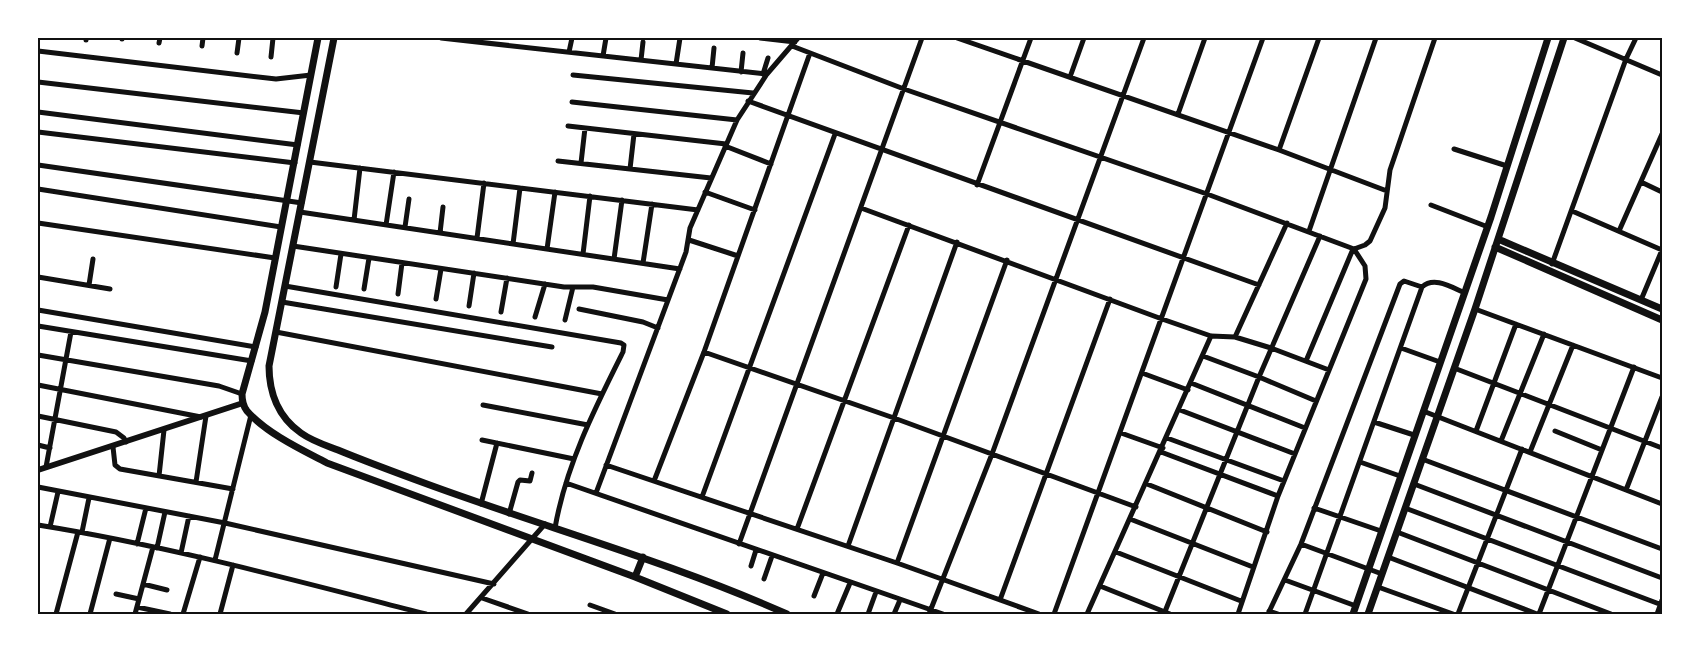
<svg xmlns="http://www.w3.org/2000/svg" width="1700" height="652" font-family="'Asap Condensed',sans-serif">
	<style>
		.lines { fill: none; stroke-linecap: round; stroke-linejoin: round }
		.minor { stroke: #111; stroke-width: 5 }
		.tertiary { stroke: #111; stroke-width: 6 }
		.secondary { stroke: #111; stroke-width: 7 }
		.neatline { fill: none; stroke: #111; stroke-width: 2 }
	</style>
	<rect width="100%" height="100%" fill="#fff"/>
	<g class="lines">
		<path class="minor" d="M441 38 767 74
			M760 38 795 42
			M957 38 1279 150 1387 191
			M1575 38 1662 75
			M122 39V38
			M86 40V38
			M159 43 160 38
			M202 46 203 38
			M792 46 904 89 1207 194 1354 249
			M38 51 276 79 311 75
			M569 52 572 38
			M237 53 239 38
			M603 56 606 38
			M271 57 273 38
			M641 60 643 42
			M676 64 680 38
			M712 68 714 48
			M741 72 743 53
			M763 74 768 58
			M573 75 753 93
			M1070 77 1084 38
			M38 82 304 113
			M748 101 1259 285
			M572 102 737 120
			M38 112 298 145
			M1178 114 1205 38
			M568 126 726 144
			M38 132 295 163
			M725 146 771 164
			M1454 149 1507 166
			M1279 150 1319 38
			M558 161 711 178
			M310 162 698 210
			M581 163 585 128
			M38 165 302 203
			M630 169 634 134
			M1641 182 1662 192
			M977 185 1031 38
			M38 189 281 227
			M705 192 755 210
			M1431 205 1488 227
			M861 208 1162 319 1211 336 1235 337 1271 348 1329 370
			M1572 211 1662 250
			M300 212 680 269
			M354 220 360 168
			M38 223 275 258
			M386 225 394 172
			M405 227 409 199
			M1309 231 1376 38
			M1619 231 1662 134
			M440 233 443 207
			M477 238 484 183
			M689 240 738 256
			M513 244 520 188
			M293 246 564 287H593L668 300
			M547 249 555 192
			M1354 249 1365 245 1370 241 1385 208 1390 170 1435 38
			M583 254 590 196
			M614 259 622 200
			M643 263 652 204
			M1552 264 1626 59 1636 38
			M38 277 110 289
			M89 285 93 259
			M285 286 621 343 624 345 623 352C595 408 566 465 555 528
			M336 287 341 254
			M364 289 369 258
			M398 294 402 263
			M436 299 441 269
			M1641 300 1662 250
			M282 302 552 347
			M469 306 474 273
			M579 309 643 322 658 328
			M1475 309 1662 378
			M38 310 256 347
			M501 312 507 278
			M535 317 545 284
			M565 320 573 287
			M38 326 252 361
			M276 332 602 394
			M1235 337 1287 223
			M1401 348 1440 362
			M704 352 894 418 1136 507
			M38 355 219 386 242 394
			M1203 356 1259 377 1316 401
			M1306 361 1353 249
			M1454 368 1662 448
			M1142 373 1188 390
			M1191 383 1305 428
			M38 385 201 417
			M483 405 588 425
			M1180 410 1295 454
			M1423 411 1662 504
			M38 416 116 432 124 438 126 442
			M1374 422 1414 435
			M1476 431 1516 324
			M1555 431 1602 450
			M1121 433 1163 448
			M1167 438 1284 481
			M482 440 574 459
			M1501 441 1544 334
			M38 445 50 448
			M113 447 115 465 120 469 233 489
			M1161 452 1278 496
			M1530 452 1573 345
			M1422 459 1662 549
			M1360 462 1400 476
			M606 465 897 563 1039 614
			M46 467 71 332
			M159 476 164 430
			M654 481 704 352 810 53
			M196 482 206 416
			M566 483 943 614
			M1147 484 1267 532
			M1414 484 1662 578
			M38 487 225 523 494 584
			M1626 490 1662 397
			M596 493 686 252 690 228 737 120 767 74 798 38
			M702 497 835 134
			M481 504 497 443
			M1314 508 1381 531
			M1405 508 1662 605
			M509 514 518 482 520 480 530 481 532 473
			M1130 519 1253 567
			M38 525C169 546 297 581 426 614
			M50 527 58 492
			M797 529 909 225
			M82 532 89 498
			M1397 532 1611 614
			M137 544 146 508
			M739 544 922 38
			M1301 544 1382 574
			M848 546 957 242
			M157 548 165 512
			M1116 552 1241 601
			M181 553 189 516
			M1388 557 1537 614
			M215 560 251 415
			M897 563 1007 260
			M751 566 756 550
			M764 579 772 556
			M1285 580 1356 606
			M143 584 167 590
			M1100 586 1170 614
			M1378 587 1453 614
			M116 594 139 599
			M814 596 823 573
			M482 598 528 614
			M1000 600 1110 299
			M590 605 615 614
			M137 607 170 614
			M1269 611 1278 614
			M56 614 78 532
			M90 614 110 538
			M135 614 153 547
			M183 614 200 557
			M220 614 233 565
			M466 614 545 524
			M837 614 850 583
			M868 614 876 592
			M894 614 900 600
			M929 614 992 454 1144 38
			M1054 614 1263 38
			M1087 614 1211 336
			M1164 614 1259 377 1320 236
			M1238 614 1278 496 1366 279 1365 266 1354 249
			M1268 614 1301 544 1400 284 1404 281 1422 287
			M1305 614 1422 287C1434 276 1451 287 1465 293
			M1458 614 1522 449
			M1539 614 1634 367
			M1657 614 1662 600"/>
		<path class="tertiary" d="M38 470 243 403"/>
		<path class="secondary" d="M318 38 265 312 242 394C242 400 243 406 247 411 266 433 302 450 327 463L635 577 727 614
			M334 38 269 366C269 392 278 417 301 433 312 441 325 445 338 450 367 462 397 473 427 484 547 528 670 562 787 614
			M1498 239 1662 309
			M1495 247 1662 320
			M635 577 643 557
			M1353 614 1491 217 1548 38
			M1368 614 1475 309 1564 38"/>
	</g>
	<rect width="1700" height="652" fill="none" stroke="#ffffff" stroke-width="78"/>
	<rect x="39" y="39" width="1622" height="574" class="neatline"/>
</svg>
